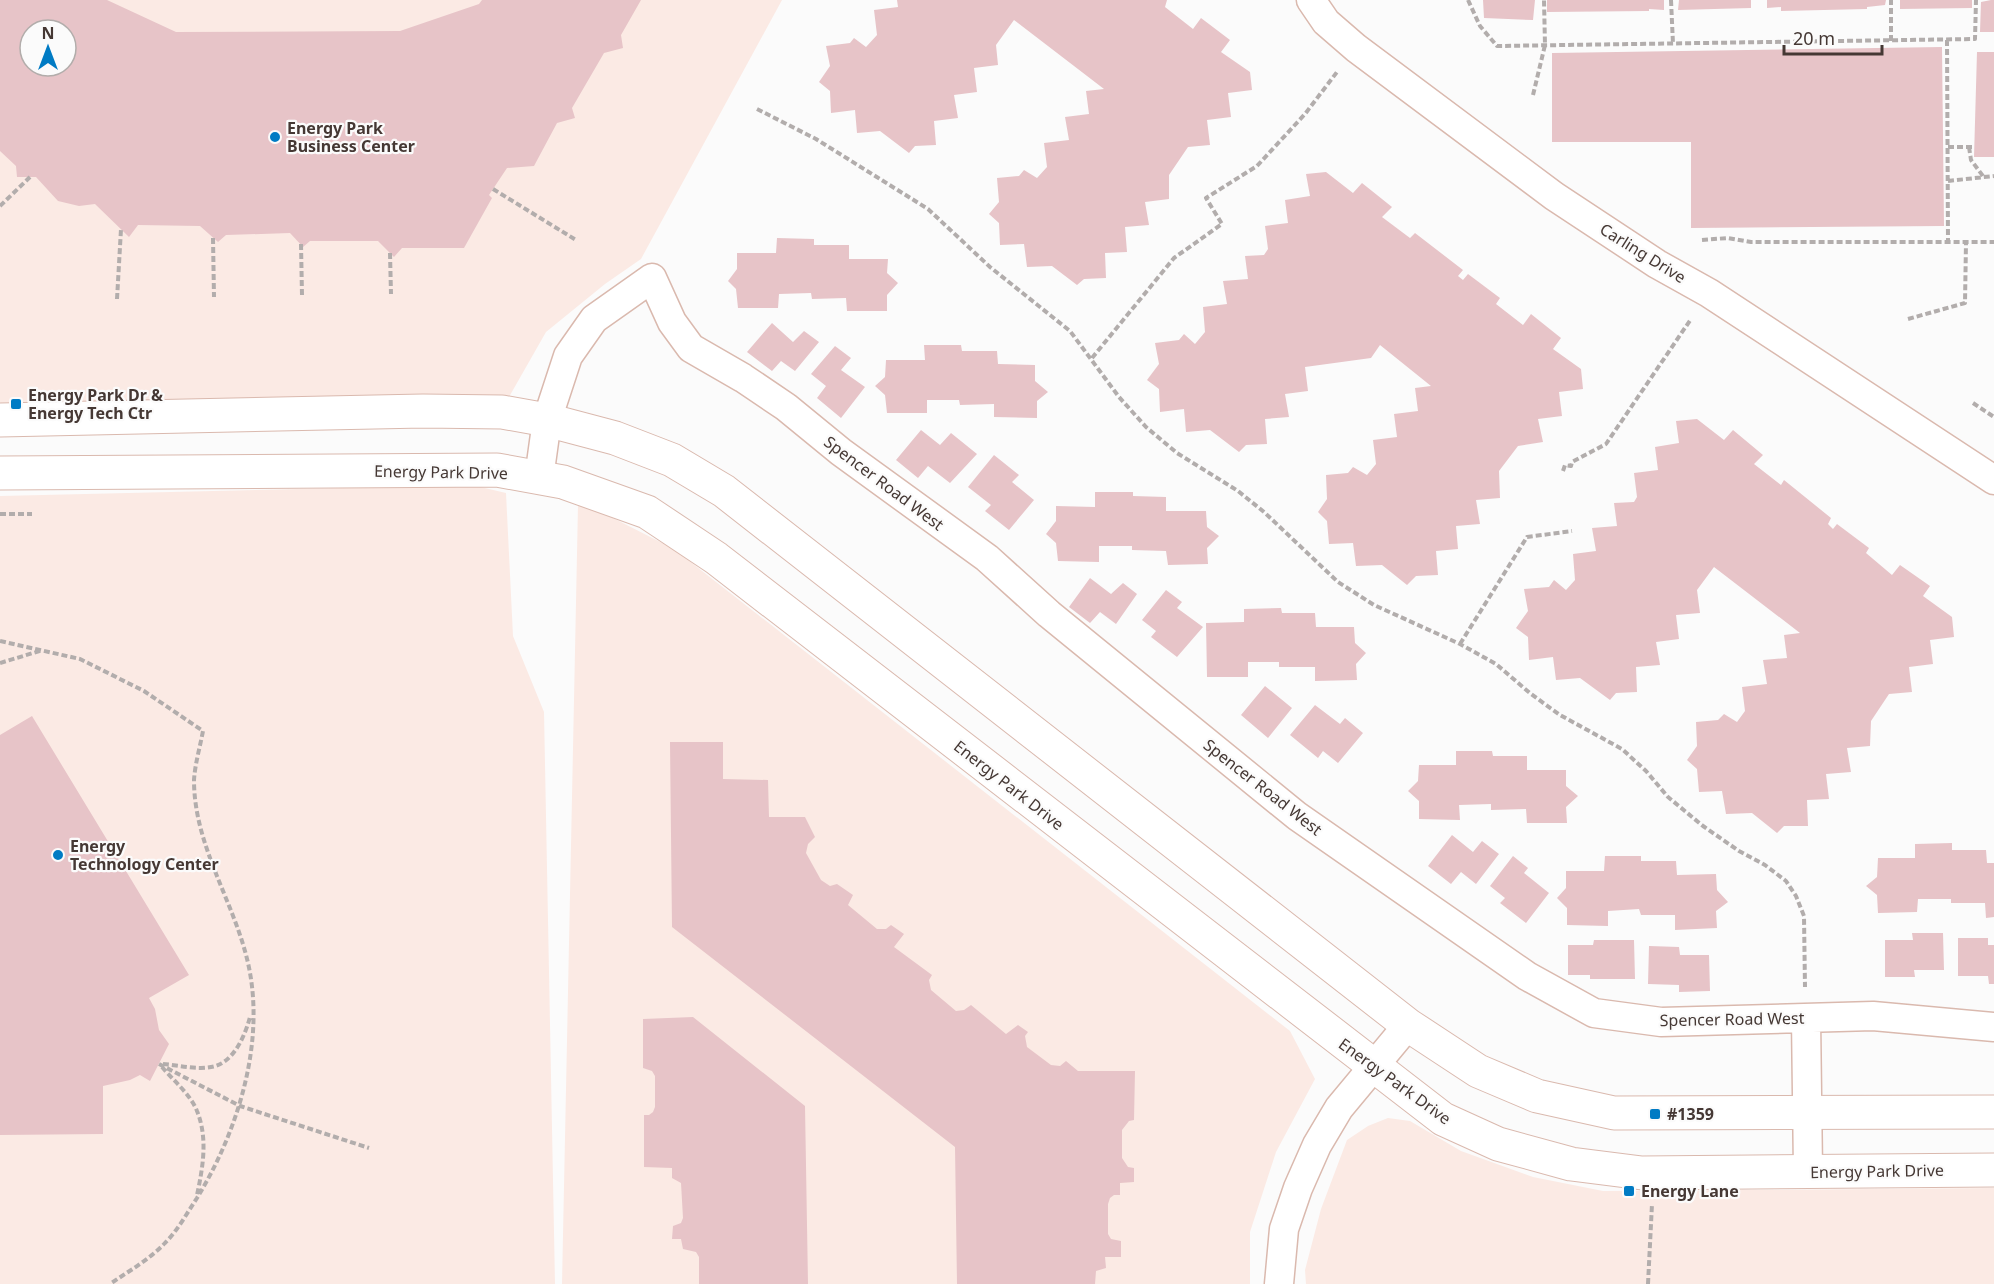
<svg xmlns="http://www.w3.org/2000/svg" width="1994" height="1284" font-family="'Noto Sans',sans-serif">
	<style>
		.built { fill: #fbeae4; fill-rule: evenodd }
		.building { fill: #e7c4c8; fill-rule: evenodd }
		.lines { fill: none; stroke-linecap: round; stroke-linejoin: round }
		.minor-casing { stroke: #dab9ae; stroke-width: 31 }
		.tertiary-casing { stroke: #dab9ae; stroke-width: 35 }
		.path { stroke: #b2adac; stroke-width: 4; stroke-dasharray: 6 3; stroke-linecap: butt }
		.minor { stroke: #fff; stroke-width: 28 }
		.tertiary { stroke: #fff; stroke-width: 33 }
		.poi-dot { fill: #007bc4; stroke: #fbfbfb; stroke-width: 2 }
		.labels { text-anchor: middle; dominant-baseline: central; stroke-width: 4.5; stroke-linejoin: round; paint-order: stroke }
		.poi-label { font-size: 16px; font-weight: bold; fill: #453834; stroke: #fbfbfb; text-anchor: start }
		.street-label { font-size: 16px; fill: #453834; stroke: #fbfbfb }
	</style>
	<rect width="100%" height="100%" fill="#fbfbfb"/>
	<path class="built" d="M0 0H782L641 259 605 284 546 332 509 397 0 403ZM30 30H66V66H30Z
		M472 485 506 493 513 636 544 712 555 1284H0V496Z
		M578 505 613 518 674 549 1290 1031 1315 1079 1276 1152 1250 1232V1284H562Z
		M1388 1118 1410 1121 1461 1151 1533 1177 1603 1191 1994 1188V1284H1306L1305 1270 1321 1209 1347 1140 1368 1126Z"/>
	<path class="building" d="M0 0H107L176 32 400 31 479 4 482 0H641L621 35 623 48 604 53 572 108 575 118 557 123 534 166 507 168 489 195 492 198 464 248H402L394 257 378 241H310L303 247 290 233 226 235 218 242 200 226 138 225 129 237 95 204 79 206 58 201 36 177H17L16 166 0 151ZM30 30H66V66H30Z
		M897 0H1167L1165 7 1193 29 1201 18 1230 40 1221 52 1250 72 1252 90 1228 93 1231 117 1207 120 1210 145 1188 147 1169 175V199L1145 202 1149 225 1125 227 1127 252 1105 253 1106 278 1084 279 1077 285 1052 266 1027 267 1024 244 1000 245 999 223 989 214 999 202 997 178 1019 176 1024 170 1037 178 1047 167 1044 143 1069 140 1065 117 1089 114 1086 91 1104 89 1014 20 996 45 998 65 974 68 977 92 954 95 958 118 934 121 936 145 915 146 909 153 880 131 857 133 855 110 831 113 830 91 819 82 830 66 826 46 850 43 854 38 866 47 877 35 874 10 898 7Z
		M1483 0H1535L1533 20 1484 18Z
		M1547 0H1664V10L1649 9V11L1547 12Z
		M1679 0H1751V8L1678 10Z
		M1767 0H1886L1885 5 1867 7V9L1781 11V7L1767 8Z
		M1900 0H1972V8L1900 9Z
		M1991 0H1994V32H1980L1981 2Z
		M1942 47 1944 226 1691 228V142H1552V53Z
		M1977 52H1994V157H1974Z
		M1326 172 1353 193 1362 183 1392 207 1382 217 1410 238 1415 233 1463 270 1458 276 1463 280 1468 274 1500 298 1496 304 1523 325 1531 314 1561 338 1553 349 1581 369 1583 389 1559 392 1562 416 1538 419 1543 442 1518 446 1499 471 1500 498 1476 500 1480 524 1456 526 1458 549 1436 551 1438 575 1416 576 1407 585 1382 565 1356 566 1353 543 1329 544 1327 521 1318 512 1327 499 1326 475 1348 473 1353 467 1367 475 1376 464 1373 440 1397 437 1394 414 1418 411 1415 388 1431 386 1380 345 1371 358 1305 367 1308 391 1285 394 1289 417 1265 419 1267 444 1246 445 1239 452 1210 430 1186 432 1184 409 1160 412 1159 389 1147 380 1159 364 1155 343 1179 340 1184 334 1195 344 1205 332 1203 307 1227 304 1223 281 1248 279 1245 256 1264 255 1268 249 1265 226 1288 223 1285 200 1310 196 1306 174Z
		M777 238 814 239V245H849V259H888L887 273 898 283 887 295V311H847L846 298 812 299 811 293 779 294 778 308H738L736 289 728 281 737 269V253H776Z
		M772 323 793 342 804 331 819 342 795 371 781 361 772 371 747 352Z
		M924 345H961L962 351H997L998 364 1035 365V381L1048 392 1037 401V418L994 417V404L960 405 959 400H927V413H887L885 395 875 386 885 377 886 360H925Z
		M835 346 851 358 841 370 865 387 841 418 817 398 826 386 811 374Z
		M1697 419 1724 440 1733 430 1763 455 1754 464 1781 485 1784 480 1831 518 1828 524 1833 529 1837 524 1869 548 1866 553 1892 575 1900 565 1930 586 1923 596 1952 617 1954 637 1930 640 1933 664 1909 667 1912 692 1889 694 1871 721 1870 746 1847 748 1851 772 1826 774 1829 799 1807 800 1808 826H1784L1777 833 1752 813 1726 814 1722 791 1699 792 1697 769 1687 760 1697 746 1696 722 1718 720 1724 714 1737 722 1745 711 1742 687 1767 684 1763 660 1787 658 1784 635 1800 633 1714 567 1697 590 1700 613 1676 615 1679 639 1656 642 1660 665 1636 667 1637 692 1616 693 1610 700 1580 678 1556 680 1553 657 1529 660 1528 637 1516 628 1528 611 1524 589 1549 587 1554 580 1566 590 1575 580 1573 554 1596 551 1592 528 1617 526 1614 503 1634 502 1637 497 1634 473 1658 470 1655 447 1679 443 1676 421Z
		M921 430 940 445 951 433 977 454 950 483 928 466 918 478 896 460Z
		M994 455 1019 475 1012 482 1034 500 1009 530 985 511 991 505 968 487Z
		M1095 492H1133V496L1166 497V511H1206L1207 527 1219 536 1207 548 1208 564 1168 565 1166 551 1132 550V546H1099V562L1058 561 1056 543 1046 534 1056 521V506L1095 507Z
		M1090 578 1111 594 1123 583 1137 594 1116 624 1100 612 1090 623 1069 607Z
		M1166 590 1182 602 1177 608 1203 627 1177 657 1151 637 1156 631 1142 620Z
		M1281 608 1282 613H1315L1316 627H1354L1355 643 1366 653 1356 664 1357 680 1315 681V667H1279V662H1248V677H1207L1206 623 1244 622V609Z
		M1265 686 1292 708 1268 738 1241 715Z
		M1315 705 1340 724 1345 718 1363 733 1338 763 1323 751 1318 758 1290 735Z
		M32 716 189 975 149 998 155 1009 159 1030 169 1044 150 1081 140 1075 130 1080 103 1086V1134L0 1135V735Z
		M670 742H723V779L768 780 769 817H805L815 837 808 844 806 853 821 880 830 886 837 884 853 895 848 905 877 929H886L891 925 904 934 894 947 932 975 929 980 931 990 956 1011 964 1010 971 1005 1006 1034 1018 1025 1028 1032 1025 1036 1027 1047 1051 1065 1060 1066 1066 1061 1078 1071H1135L1134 1120 1129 1121 1122 1130V1158L1128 1167 1134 1168V1182L1120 1183V1195H1114L1110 1198 1108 1204V1234L1111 1239 1121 1241V1257H1105L1106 1268 1096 1271 1095 1284H957L955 1147 672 927Z
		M1456 751H1492L1493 756H1527V770H1566V786L1578 796 1566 807 1567 823H1527L1526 809 1491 810V804L1459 805 1460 820 1419 819V801L1408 791 1418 781 1419 765H1456Z
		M1452 835 1473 852 1482 841 1499 854 1476 884 1461 872 1451 884 1428 866Z
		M1952 843V850H1986L1987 863H1994V917L1986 918 1985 903H1951V899H1918L1917 912 1878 913 1877 895 1866 886 1877 877 1878 858H1915V844Z
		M1513 856 1528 868 1524 873 1549 893 1526 923 1500 903 1505 898 1490 886Z
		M1605 856H1641V861H1676L1677 875 1716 874 1717 890 1728 902 1716 911 1717 928 1675 930V915H1641L1639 909 1608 911V926L1567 925V908L1557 898 1566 888V871H1604Z
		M1912 933H1943L1944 970H1914L1915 977H1885V940H1913Z
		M1958 938H1988V945H1994V984H1989L1988 976H1958Z
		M1594 940H1634L1635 979H1590V975H1568V945H1593Z
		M1649 946 1679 947 1680 955H1709L1710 991 1679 992V985L1648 984Z
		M693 1017 805 1106 808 1284H699V1257L696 1252 683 1249 681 1239H672L673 1226 681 1223 683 1218 681 1183 672 1178V1168L644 1167V1115H649L653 1112 655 1107V1076L652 1071 643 1068V1019Z"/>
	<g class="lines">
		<g class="minor-casing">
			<path id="minor" d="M1311 0 1326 22 1356 48 1554 196 1657 264 1709 293 1994 480
				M539 478 547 420 568 356 594 319 652 278 672 322 691 348 743 378 786 407 841 452 987 558 1049 614 1297 816 1527 976 1594 1013 1661 1022 1873 1016 1994 1027
				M1806 1018 1808 1171
				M1279 1284 1284 1229 1298 1188 1317 1145 1339 1108 1408 1025"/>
		</g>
		<g class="tertiary-casing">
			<path id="tertiary" d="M0 420 423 411 502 412 547 420 615 438 672 460 724 491 1408 1025 1478 1071 1537 1096 1614 1113 1994 1112
				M0 473 497 470 563 482 647 512 716 558 1443 1119 1498 1144 1571 1164 1642 1173 1994 1170"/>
		</g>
		<path class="path" d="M1468 0 1480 26 1497 46 1975 39 1976 0
			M1671 0 1673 44
			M1947 40 1948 242
			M1891 41V0
			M1533 95 1545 45 1544 0
			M757 109 816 139 928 209 990 267 1070 331 1119 397 1146 427 1177 453 1238 491 1264 512 1338 582 1374 605 1460 644 1496 664 1531 694 1560 715 1622 749 1646 771 1668 797 1703 826 1739 851 1765 865 1786 881 1796 896 1804 916 1805 987
			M1948 147H1974
			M1969 147 1971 160 1983 176
			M1948 181 1994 176
			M493 189 576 240
			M0 206 30 177
			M213 238 214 297
			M1702 240 1728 238 1751 242H1994
			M301 244 302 295
			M390 253 391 294
			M117 299 121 229
			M1908 319 1965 303 1966 242
			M1092 358 1174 258 1222 224 1206 198 1257 166 1305 114 1337 72
			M1973 403 1994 417
			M1563 471 1565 465 1571 466 1572 462 1606 444 1691 319
			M0 514H32
			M0 641 80 659 144 691 203 731C200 747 195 764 194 780 194 846 234 901 248 963 266 1042 238 1131 197 1198 187 1213 178 1230 165 1243 150 1259 129 1271 110 1284
			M1460 644 1527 537 1572 531
			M0 663 43 650
			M159 1064 240 1106 369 1148
			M163 1064C178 1065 197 1070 211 1067 233 1064 245 1036 250 1017
			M162 1067C173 1080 191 1095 197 1111 208 1138 203 1167 197 1195
			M1648 1284 1652 1204"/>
		<use href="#minor" class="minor"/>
		<use href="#tertiary" class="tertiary"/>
	</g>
	<g class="poi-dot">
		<circle cx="275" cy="137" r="6"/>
		<rect x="10" y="398" width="12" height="12" rx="3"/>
		<circle cx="58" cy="855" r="6"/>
		<rect x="1649" y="1108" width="12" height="12" rx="3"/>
		<rect x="1623" y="1185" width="12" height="12" rx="3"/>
	</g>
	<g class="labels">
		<g class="poi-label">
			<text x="287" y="128">Energy Park<tspan x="287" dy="18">Business Center</tspan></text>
			<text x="28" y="395">Energy Park Dr &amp;<tspan x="28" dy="18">Energy Tech Ctr</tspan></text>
			<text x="70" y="846">Energy<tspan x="70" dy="18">Technology Center</tspan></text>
			<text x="1667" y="1114">#1359</text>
			<text x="1641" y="1191">Energy Lane</text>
		</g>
		<g class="street-label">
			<text transform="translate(1643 253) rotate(32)">Carling Drive</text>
			<text transform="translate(441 472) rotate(1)">Energy Park Drive</text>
			<text transform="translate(884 483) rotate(37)">Spencer Road West</text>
			<text transform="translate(1009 785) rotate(38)">Energy Park Drive</text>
			<text transform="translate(1263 787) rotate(38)">Spencer Road West</text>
			<text transform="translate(1732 1019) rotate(-1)">Spencer Road West</text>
			<text transform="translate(1395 1081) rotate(36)">Energy Park Drive</text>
			<text transform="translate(1877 1171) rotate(-1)">Energy Park Drive</text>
		</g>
	</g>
	<g transform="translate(48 48)"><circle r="28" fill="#fbfbfb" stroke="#b2adab" stroke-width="1.5"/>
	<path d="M0-4.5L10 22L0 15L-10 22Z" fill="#007bc4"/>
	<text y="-9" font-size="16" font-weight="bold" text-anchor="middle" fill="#453834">N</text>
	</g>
	<path d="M1784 45v9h98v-9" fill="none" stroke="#453834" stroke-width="3"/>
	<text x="1793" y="45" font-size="18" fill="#453834" stroke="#fbfbfb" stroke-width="4.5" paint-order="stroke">20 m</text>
</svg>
